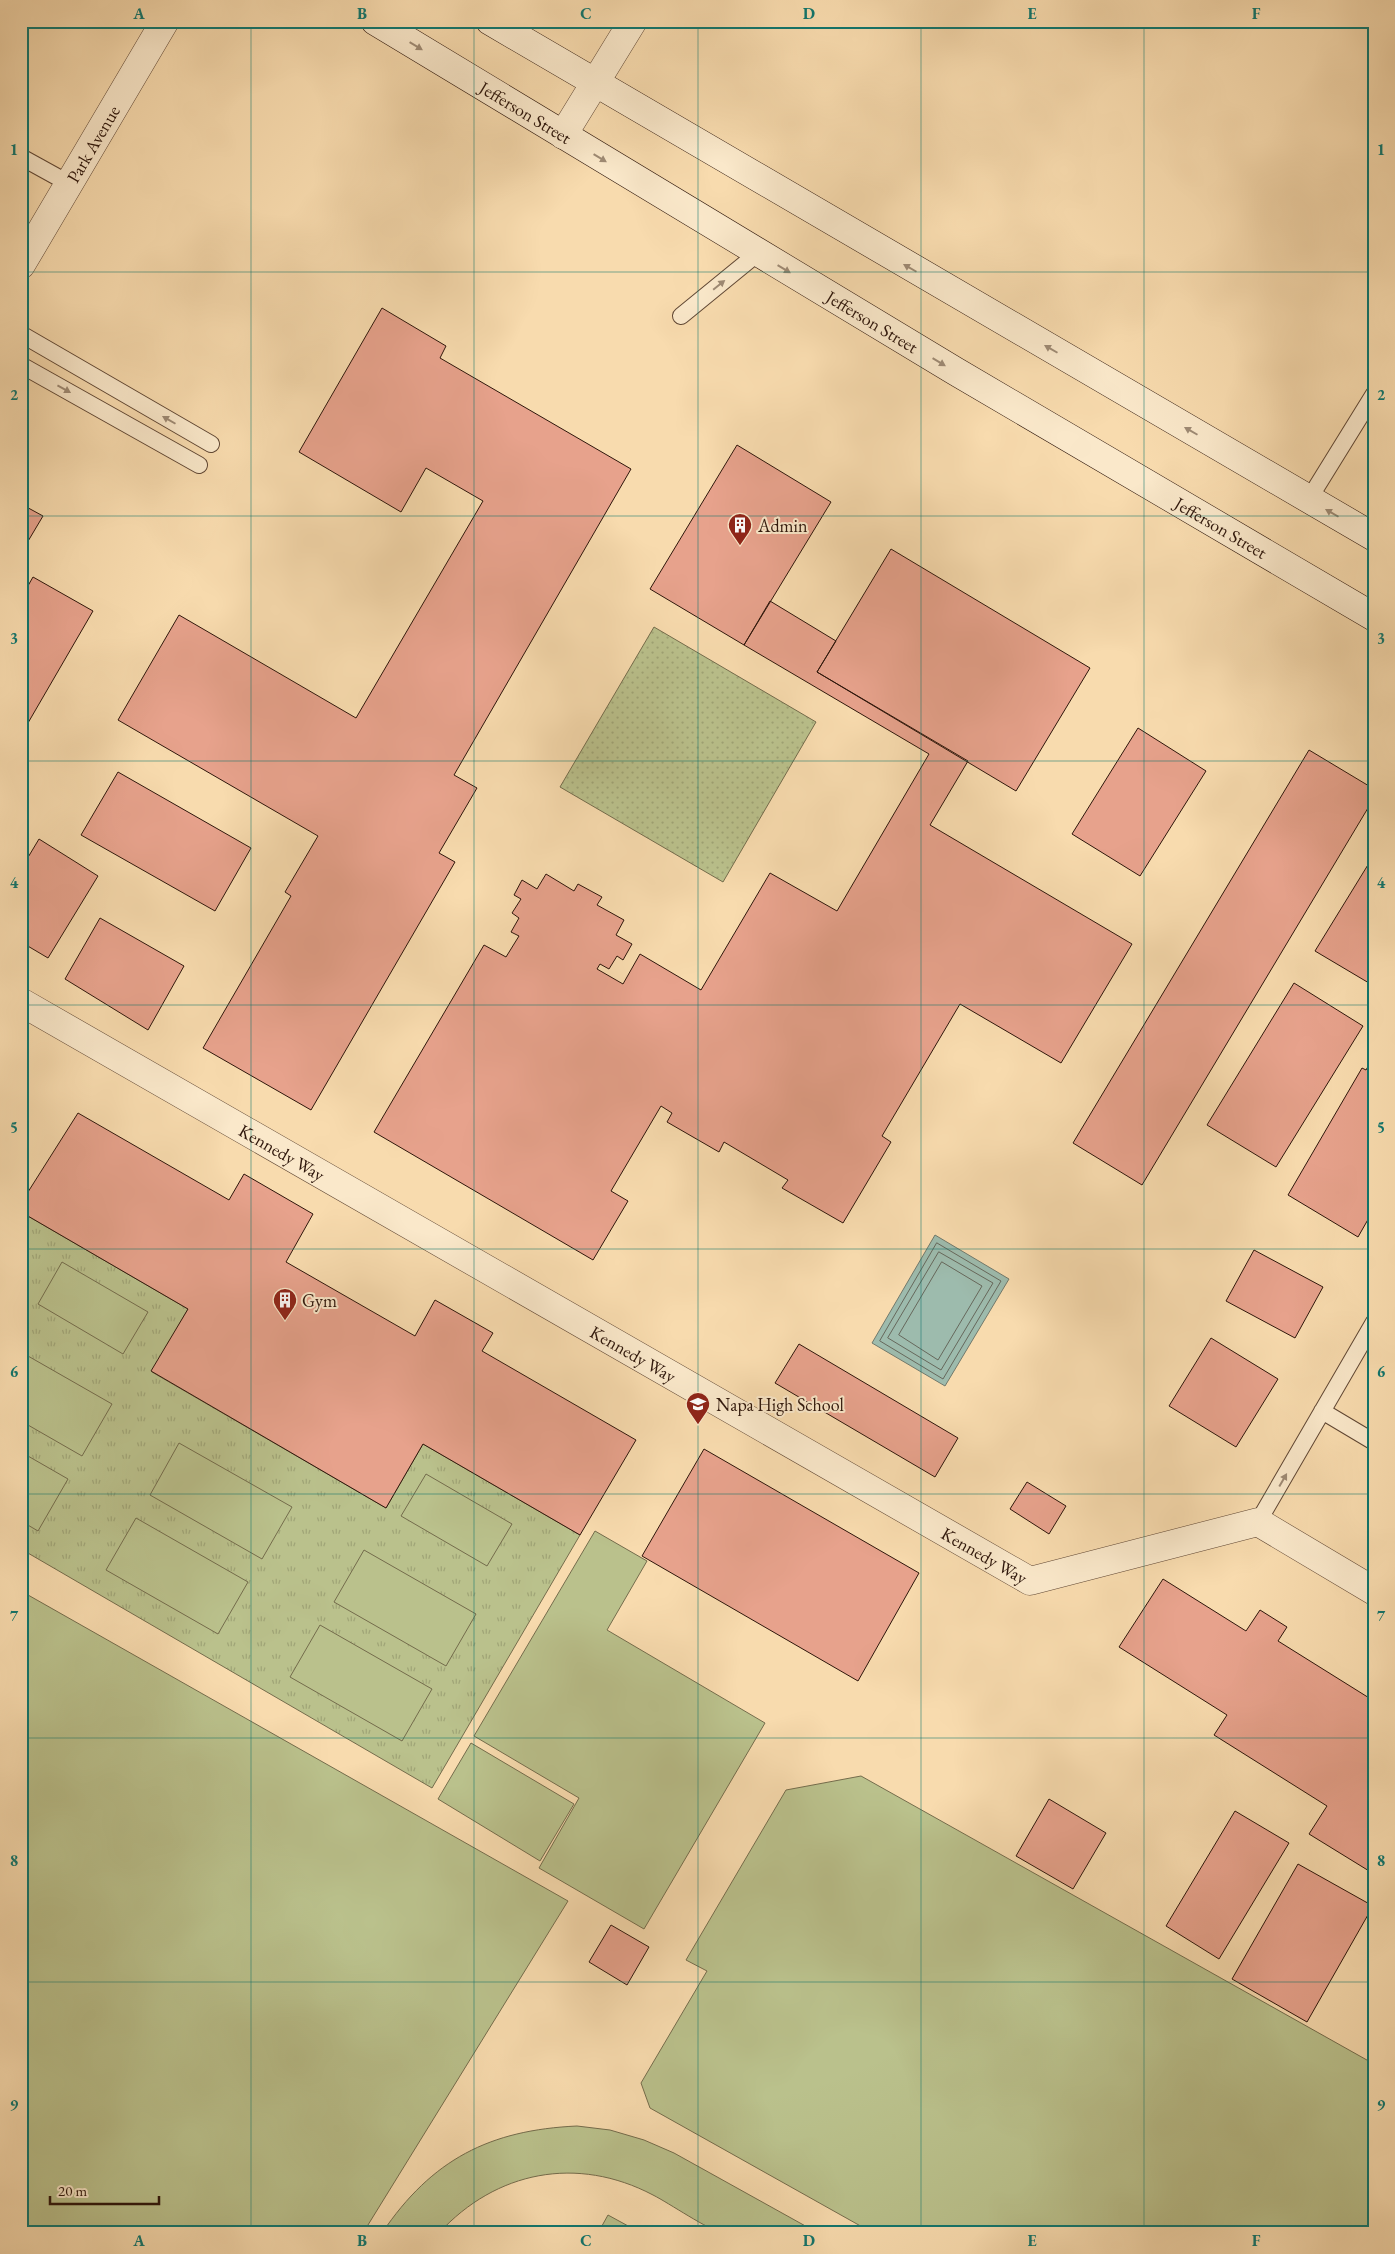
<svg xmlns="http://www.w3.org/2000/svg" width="1395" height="2254" font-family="'EB Garamond',serif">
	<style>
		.grass { fill: url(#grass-dots); stroke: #746c4c }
		.park { fill: url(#park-tufts); stroke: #746c4c }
		.garden { fill: #bac18c; stroke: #746c4c }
		.water { fill: #9dbbad; stroke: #71796c }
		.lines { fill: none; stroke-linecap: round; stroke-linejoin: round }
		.shore { stroke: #66685c; stroke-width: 1 }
		.building { fill: #e7a28c; stroke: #2e160b }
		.lane-casing { stroke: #604734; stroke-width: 18 }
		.street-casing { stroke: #604734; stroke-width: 29 }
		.secondary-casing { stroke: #2e160b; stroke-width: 29 }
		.lane { stroke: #fae8ca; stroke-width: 16 }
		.street { stroke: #fae8ca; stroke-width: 28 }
		.secondary { stroke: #fae8ca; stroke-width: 28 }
		.oneway { fill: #9e8a74 }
		.grid { fill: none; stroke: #0f766e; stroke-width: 1; stroke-opacity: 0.55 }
		.labels { text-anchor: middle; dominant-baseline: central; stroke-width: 4; stroke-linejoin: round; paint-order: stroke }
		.street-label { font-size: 18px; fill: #2e160b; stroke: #fae8ca }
		.poi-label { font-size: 18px; fill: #2e160b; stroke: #fae8ca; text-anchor: start }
		.neatline { fill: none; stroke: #0f766e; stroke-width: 2 }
		.grid-label { font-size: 16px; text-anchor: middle; font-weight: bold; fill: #0f766e }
	</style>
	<defs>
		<pattern id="grass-dots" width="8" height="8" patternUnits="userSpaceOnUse" patternTransform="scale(1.25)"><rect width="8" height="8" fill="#bac18c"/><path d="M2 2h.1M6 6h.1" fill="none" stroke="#a0a577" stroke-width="1.8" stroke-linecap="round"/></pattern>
		<pattern id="park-tufts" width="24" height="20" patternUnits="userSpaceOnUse" patternTransform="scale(1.25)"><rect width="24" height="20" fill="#bac18c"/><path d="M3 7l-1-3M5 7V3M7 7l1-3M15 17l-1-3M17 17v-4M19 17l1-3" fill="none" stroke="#a0a577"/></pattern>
	</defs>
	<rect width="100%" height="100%" fill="#f8dbae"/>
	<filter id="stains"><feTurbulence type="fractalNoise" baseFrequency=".004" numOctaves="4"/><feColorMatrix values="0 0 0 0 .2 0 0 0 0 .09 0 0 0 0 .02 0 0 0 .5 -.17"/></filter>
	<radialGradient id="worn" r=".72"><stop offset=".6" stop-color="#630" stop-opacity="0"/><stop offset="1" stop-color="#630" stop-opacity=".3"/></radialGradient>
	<path class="grass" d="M654 627 816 722 723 882 560 787Z"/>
	<path class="park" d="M21 1212 188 1309 152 1372 386 1508 423 1444 580 1535 432 1788 21 1549Z"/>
	<path class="garden" d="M62 1262 148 1312 123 1354 38 1304Z
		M21 1352 112 1404 82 1456 21 1421Z
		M179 1443 292 1507 262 1559 150 1495Z
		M21 1452 68 1479 38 1531 21 1521Z
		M426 1474 512 1524 487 1566 401 1516Z
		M136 1518 248 1582 218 1634 106 1570Z
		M595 1531 647 1561 607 1630 765 1723 644 1929 539 1868 579 1798 474 1736Z
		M364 1550 476 1614 446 1666 334 1602Z
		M21 1591 568 1901 363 2233H21Z
		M320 1625 432 1689 402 1741 290 1677Z
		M471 1743 574 1804 540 1861 438 1799Z
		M861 1776 1374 2064V2233H873L650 2108 641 2083 707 1971 686 1960 786 1790Z
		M577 2126 610 2130 644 2140 674 2153 818 2233C795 2233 772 2233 749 2233 741 2233 731 2234 723 2233 708 2230 669 2203 653 2195 577 2155 496 2171 439 2233H382C432 2159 490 2130 577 2126Z
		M608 2215 641 2233H598Z"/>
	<path class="water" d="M935 1235 1009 1279 945 1386 872 1343Z"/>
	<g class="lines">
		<path class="shore" d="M937 1243 1001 1281 943 1379 880 1341Z
			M939 1252 993 1283 941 1370 888 1338Z
			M942 1262 982 1286 938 1360 899 1335Z"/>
	</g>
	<path class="building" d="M382 308 446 346 440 358 631 469 454 775 477 788 439 853 455 862 311 1110 203 1048 291 896 285 892 318 836 118 720 179 615 356 718 483 501 426 468 401 512 299 452Z
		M737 445 831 502 744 645 650 589Z
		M21 504 43 516 21 553Z
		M891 549 1090 668 1016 791 817 672Z
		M33 577 93 611 21 735V598Z
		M770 601 836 641 817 672 968 761 930 825 1132 944 1061 1063 960 1004 882 1136 891 1142 843 1223 782 1188 788 1180 724 1142 719 1152 667 1122 672 1113 661 1106 611 1191 628 1201 593 1260 374 1132 484 945 506 957 519 936 511 932 519 918 512 913 521 899 514 895 522 880 537 889 546 874 574 891 578 884 602 897 597 905 624 920 616 935 632 944 623 960 617 956 609 969 600 964 597 969 623 984 640 954 701 990 770 873 837 911 929 754 744 645Z
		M1138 728 1206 771 1140 876 1072 834Z
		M1309 750 1374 789V798L1142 1185 1073 1143Z
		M118 772 251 848 215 911 81 835Z
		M39 839 98 876 48 958 21 942V869Z
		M1374 855V986L1315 951Z
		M100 918 184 966 148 1030 65 979Z
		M1294 983 1363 1026 1276 1167 1207 1125Z
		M1374 1056V1209L1358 1237 1288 1195 1362 1068 1366 1070Z
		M78 1113 229 1200 244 1174 313 1214 286 1262 415 1336 435 1300 493 1333 482 1351 636 1440 580 1535 423 1444 386 1508 151 1371 188 1309 21 1212V1203Z
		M1254 1250 1323 1287 1295 1338 1226 1301Z
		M1211 1338 1278 1379 1236 1447 1169 1406Z
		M799 1344 958 1438 935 1477 775 1383Z
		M704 1449 919 1573 858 1681 642 1556Z
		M1027 1482 1066 1506 1049 1534 1010 1509Z
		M1163 1579 1246 1631 1260 1610 1287 1627 1278 1641 1374 1701V1874L1309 1834 1327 1806 1214 1735 1227 1715 1119 1647Z
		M1049 1799 1106 1833 1073 1889 1016 1856Z
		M1235 1811 1289 1843 1219 1959 1166 1926Z
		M1298 1864 1373 1906 1307 2022 1232 1979Z
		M611 1925 649 1947 627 1985 589 1962Z"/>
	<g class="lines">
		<g class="lane-casing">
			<path id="lane" d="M21 157 70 184
				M681 316 758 253
				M21 334 211 444
				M21 365 199 465
				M1309 499 1374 394
				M1322 1411 1374 1442
				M1258 1522 1374 1322"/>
		</g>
		<g class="street-casing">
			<g id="street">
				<path d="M563 135 633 21"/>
				<path id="s1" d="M21 265 165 21"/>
				<path id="s2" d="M21 1002 1030 1581 1258 1522 1374 1591"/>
			</g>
		</g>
		<g class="secondary-casing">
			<g id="secondary">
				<path id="s3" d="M375 21 955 371 1374 617"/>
				<path d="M490 21 1374 537"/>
			</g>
		</g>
		<use href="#lane" class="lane"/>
		<use href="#street" class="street"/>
		<use href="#secondary" class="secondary"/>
	</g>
	<defs><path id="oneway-solid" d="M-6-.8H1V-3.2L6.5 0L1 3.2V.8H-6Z" transform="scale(1.25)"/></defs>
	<g class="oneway">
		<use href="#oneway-solid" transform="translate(416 46) rotate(31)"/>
		<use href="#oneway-solid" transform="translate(600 158) rotate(31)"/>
		<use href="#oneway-solid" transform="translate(910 268) rotate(-150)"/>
		<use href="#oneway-solid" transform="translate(784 269) rotate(31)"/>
		<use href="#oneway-solid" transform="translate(719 285) rotate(-39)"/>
		<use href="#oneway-solid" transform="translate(1051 349) rotate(-150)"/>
		<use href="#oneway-solid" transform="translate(939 362) rotate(31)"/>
		<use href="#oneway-solid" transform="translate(64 389) rotate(29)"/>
		<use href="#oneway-solid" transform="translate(169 420) rotate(-150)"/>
		<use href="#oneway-solid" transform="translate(1191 431) rotate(-150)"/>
		<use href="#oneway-solid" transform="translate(1332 513) rotate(-150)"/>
		<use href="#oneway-solid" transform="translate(1283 1480) rotate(-60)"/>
	</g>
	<path class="grid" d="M251 21V2233M474 21V2233M698 21V2233M921 21V2233M1144 21V2233M21 272H1374M21 516H1374M21 761H1374M21 1005H1374M21 1249H1374M21 1494H1374M21 1738H1374M21 1982H1374"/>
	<defs>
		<g id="building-pin" transform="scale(1.25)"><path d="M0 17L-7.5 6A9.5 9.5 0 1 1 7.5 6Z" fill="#8f2418" stroke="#fae8ca"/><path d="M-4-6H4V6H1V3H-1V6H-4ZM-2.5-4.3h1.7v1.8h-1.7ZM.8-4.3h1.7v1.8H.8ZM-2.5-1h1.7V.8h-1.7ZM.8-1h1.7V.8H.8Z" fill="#fff"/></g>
		<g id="school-pin" transform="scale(1.25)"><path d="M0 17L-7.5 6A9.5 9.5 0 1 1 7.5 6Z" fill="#8f2418" stroke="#fae8ca"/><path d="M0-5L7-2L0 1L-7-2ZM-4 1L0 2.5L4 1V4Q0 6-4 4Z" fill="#fff"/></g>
	</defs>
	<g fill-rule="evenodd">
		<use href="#building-pin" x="740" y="525"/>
		<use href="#building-pin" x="285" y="1300"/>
		<use href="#school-pin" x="698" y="1404"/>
	</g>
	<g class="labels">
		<g class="street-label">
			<text stroke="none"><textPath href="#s3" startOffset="176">Jefferson Street</textPath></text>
			<text stroke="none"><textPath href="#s1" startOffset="141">Park Avenue</textPath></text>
			<text stroke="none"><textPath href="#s3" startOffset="581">Jefferson Street</textPath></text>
			<text stroke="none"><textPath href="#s3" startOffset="986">Jefferson Street</textPath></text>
			<text stroke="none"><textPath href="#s2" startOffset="301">Kennedy Way</textPath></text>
			<text stroke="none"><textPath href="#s2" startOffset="706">Kennedy Way</textPath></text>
			<text stroke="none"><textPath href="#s2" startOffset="1111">Kennedy Way</textPath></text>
		</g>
		<g class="poi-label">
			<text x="758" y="525">Admin</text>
			<text x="302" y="1300">Gym</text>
			<text x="716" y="1404">Napa High School</text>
		</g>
	</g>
	<rect width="1395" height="2254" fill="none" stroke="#f8dbae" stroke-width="55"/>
	<path d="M50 2196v8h109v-8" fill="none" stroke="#2e160b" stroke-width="2.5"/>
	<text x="58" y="2196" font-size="15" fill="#2e160b" stroke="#fae8ca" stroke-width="4" paint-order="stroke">20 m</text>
	<rect x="28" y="28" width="1340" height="2198" class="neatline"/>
	<g class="grid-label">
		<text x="139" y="19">A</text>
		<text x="362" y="19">B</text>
		<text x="586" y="19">C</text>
		<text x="809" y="19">D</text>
		<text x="1032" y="19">E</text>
		<text x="1256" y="19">F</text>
		<text x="14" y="155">1</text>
		<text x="1381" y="155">1</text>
		<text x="14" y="400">2</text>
		<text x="1381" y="400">2</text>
		<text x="14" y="644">3</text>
		<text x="1381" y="644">3</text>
		<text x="14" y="888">4</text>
		<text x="1381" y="888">4</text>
		<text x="14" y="1133">5</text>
		<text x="1381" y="1133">5</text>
		<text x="14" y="1377">6</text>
		<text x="1381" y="1377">6</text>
		<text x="14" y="1621">7</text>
		<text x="1381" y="1621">7</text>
		<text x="14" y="1866">8</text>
		<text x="1381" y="1866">8</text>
		<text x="14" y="2110">9</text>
		<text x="1381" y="2110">9</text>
		<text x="139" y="2246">A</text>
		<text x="362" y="2246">B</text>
		<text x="586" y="2246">C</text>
		<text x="809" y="2246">D</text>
		<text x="1032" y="2246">E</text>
		<text x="1256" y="2246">F</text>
	</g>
	<rect width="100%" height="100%" filter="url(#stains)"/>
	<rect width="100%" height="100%" fill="url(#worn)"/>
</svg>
